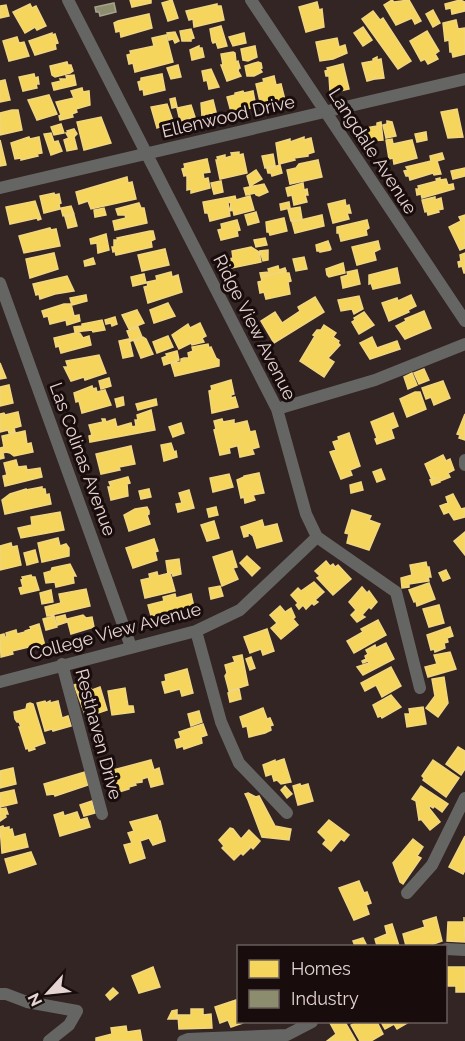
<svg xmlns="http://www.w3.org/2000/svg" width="465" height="1041" font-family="Raleway,sans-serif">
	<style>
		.homes { fill: #f6d55c; stroke: #f1d57f; stroke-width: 1.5 }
		.industry { fill: #8c8c6e; stroke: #a7a28c; stroke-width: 1.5 }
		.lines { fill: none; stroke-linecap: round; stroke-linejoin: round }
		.minor { stroke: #656664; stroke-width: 12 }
		.labels { text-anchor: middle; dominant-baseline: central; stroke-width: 6; stroke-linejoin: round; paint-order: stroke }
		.street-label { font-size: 18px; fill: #e6d4d2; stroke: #180d0c }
	</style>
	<rect width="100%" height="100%" fill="#322523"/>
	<path class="homes" d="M130 0H151V3L132 7Z
		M172 0 178 18 168 21 162 3Z
		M392 0 394 2 409 0 421 21 415 24 412 18 396 25 384 5Z
		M460 0 465 2V11L452 14 451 8 446 9 445 4Z
		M317 2 319 10 322 9 324 27 306 32 299 7Z
		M30 4 32 8 36 6 46 26 37 30 35 27 25 33 13 12Z
		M217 4V6H221L224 20 194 27 193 19 189 20 186 11Z
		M6 5 9 16 0 18V6Z
		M433 10 440 23 433 27 426 14Z
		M373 11 380 20 383 18 411 61 398 69 362 19Z
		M149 14 152 28 121 37 120 31 116 32 114 23 118 21Z
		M456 20 458 29 465 28V54L453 57 452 52H450L449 40 445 41 443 23Z
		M221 26 227 46 218 48 216 42 213 43 212 41 210 29Z
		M363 27 372 40 363 46 354 33Z
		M191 29 194 38 191 39V41H182L180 31Z
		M427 31 439 51 435 54 438 59 428 64 425 59 421 61 410 41Z
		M175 32 179 41 175 43 173 39 169 40 167 33Z
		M52 33V35L55 34 58 43 55 44 56 49 35 55 29 41Z
		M244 33 246 43 233 46 229 37Z
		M166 35 173 62 135 72 133 63 129 64 127 55 131 54 130 51 154 46 152 38Z
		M17 37 19 43 24 42 29 56 9 61 3 41Z
		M337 38 339 47 345 45 347 53 333 59 320 61 316 42Z
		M199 46V48H202L204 57 192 60 190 50Z
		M255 46 257 57 248 61 243 60 241 49Z
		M233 52 235 53 236 62 238 61 240 68H237H239L238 71 241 76 227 81 221 65H223L221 54Z
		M377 57V60L381 59 384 78 376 79 375 75V79L367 81 362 63 373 61V59Z
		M67 62 68 65H71L73 71 70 73 55 77 52 75 50 66Z
		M258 62 261 63 262 68 260 69 262 72 254 76H247L245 66Z
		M343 64 349 89 336 92 330 91 329 76H326L325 71 328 70 327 68Z
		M178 65 181 77 171 79 167 68Z
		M211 69 219 87 209 89 207 80 204 81 202 71Z
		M34 74 35 78 38 77 39 84H36L37 88 23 91 19 77Z
		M162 74 165 90 144 95 143 89 140 90 138 82 141 81V78Z
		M74 75 76 85 54 90 52 83 61 81 60 79H67L66 76Z
		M274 76 276 85 281 84 285 100 261 106 256 84 264 82 263 79Z
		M5 80 10 100 0 102V81Z
		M82 88 83 92 89 91 90 105 76 109 77 112 72 114 73 117 60 120 59 116 61 115 56 102 74 98 71 91Z
		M243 91 244 93 253 91 256 107 231 112 227 97 235 95V93Z
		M49 95 57 114 37 120 28 100Z
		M175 98 177 107 172 108 170 99Z
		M213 100 216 112 202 116 201 103Z
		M167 104 173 121 162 123V126L157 128 151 107Z
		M191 105 195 117 180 121 177 108Z
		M457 109 463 137 448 138 441 112Z
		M12 110H18L22 130 0 135V113Z
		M101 117 111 143 84 150 77 122Z
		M387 121 392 122 396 136 386 138 383 125 387 124Z
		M381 122 383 140 371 141 370 137H367L365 128 377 126V123Z
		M61 124 64 133 54 135 51 127Z
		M74 129 77 134 74 137 77 149 67 151 64 140 69 138 66 133H68L67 131Z
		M426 132 427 140 417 142 415 134Z
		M51 133 54 142 58 141 62 151 51 155 44 134Z
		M29 137 30 139 39 137 42 153 37 154 38 156 21 160V158L15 159 11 143Z
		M304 137V140L311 138 314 152 308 154V156L294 158 295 160 279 164 276 143 290 139V142Z
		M392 139 393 144 412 140 417 158 394 164 393 158 389 159 386 140Z
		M0 140 6 165 0 166Z
		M239 152V155L243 154 247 173 220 179 216 160H218L217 157 225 155V158L232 156 231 153Z
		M442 153 444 159 437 161 441 174 434 175 433 173 410 180 409 176H406L404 171 408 170 406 167 431 161 430 156Z
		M273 154 275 165 265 168 262 156Z
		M207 159 210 172 203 173 204 179 208 178 210 188 191 193V189L187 190V175L184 176 182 169 185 168 184 164Z
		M318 160 322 177 290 184 287 170 296 168 299 164Z
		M280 165 282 173 272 176 271 173H268L267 169Z
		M465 168V176L453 179 451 171Z
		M256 170 262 179 250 186 247 176Z
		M127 177 128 183 132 182 136 199 91 209 88 201 79 204 76 192Z
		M440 178V180L446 179 448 185 453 184 454 189 422 198 421 194 417 195 416 189H419L418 186 437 181 436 179Z
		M221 181 223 192 214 194 211 183Z
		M303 183 304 190 307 189 308 195H305L307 202 294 205 292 195 288 196 286 188Z
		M264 184 268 192 259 196 256 195 255 193 246 195 244 188Z
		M54 193 55 195 59 194 61 203 59 204 60 209 44 213 40 196Z
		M235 196 236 200 250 196 254 210 234 215 233 210 230 211 231 202 228 203 230 216 210 221 208 213H205L203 202Z
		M435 197V200L441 198 443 209 438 210 439 212 428 215 427 211 425 212 422 200Z
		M345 200 346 206 349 205 351 213H347L349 219 333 223 328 204Z
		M35 201 41 219 38 220 37 218 10 224 6 207Z
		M289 202 290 208 281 210 280 204Z
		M139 203 141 208H144L147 223 115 230 113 221 126 218 125 215H118L116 209Z
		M71 206 74 214 63 216 61 208Z
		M300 207 302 219 291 221 288 209Z
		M104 208 106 215 95 217 94 210Z
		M256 212 259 222 248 225 245 215Z
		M74 215 77 226 68 228 65 217Z
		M322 215 324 226 295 233 292 222Z
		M465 215V248L460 250 449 227 461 221 459 217Z
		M284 218 287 231 270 235 269 232H267L266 222Z
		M237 220 240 230 237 231 238 236 221 240 218 230 222 229 221 224Z
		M367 220 369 228 366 230 367 235 341 241 339 233H337V227Z
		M50 228 51 230 56 229 60 246 24 253 19 236Z
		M150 231H153L155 239 151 241 152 247 121 254 116 255 115 251 113 252 112 247H114V240H118L117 238Z
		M106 234 109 250 98 253 97 243 91 244 90 239Z
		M265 238 267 245 256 247 254 240Z
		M328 241 331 249 330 250 320 252V251H317L316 245Z
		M378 241 380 249 374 252 376 260 357 265 352 247Z
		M251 247 259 252 261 262 231 268 229 259 233 258 232 251Z
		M165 249 169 265 142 271 138 255Z
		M268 250V260L263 261 260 251Z
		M54 253 58 269 30 278 26 259Z
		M465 253V273H464L462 266 459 267 458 262 461 261 460 255Z
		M304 257 307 269 296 271 293 259Z
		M93 258 95 264 85 266 84 261Z
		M343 263 345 273 329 277 327 275 326 269Z
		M278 266 279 270 285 268 286 271 261 277 260 273 269 272 268 269Z
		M397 268 400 283 373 289 371 283 369 284V275Z
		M357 270 360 284 343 288 341 277 348 275 347 272Z
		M286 271V273H289L291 281 288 282 290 294 266 299 264 292 260 293 258 282 262 281 261 277Z
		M171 272 172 277 178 275 182 292 148 303 144 287 148 286 147 282 157 280 156 276Z
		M144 274 146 283 133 286 131 277Z
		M67 276 74 291 55 294 40 299 39 294 36 295 33 284Z
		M86 295 87 301 72 305 70 298Z
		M411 295 416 306 408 310 409 312 389 321 382 303 397 298 398 301Z
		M359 296 363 309 354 314 352 309 341 311 338 300Z
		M315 297 324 312 274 343 261 321 275 312 282 323 300 311 298 307Z
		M168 303 175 316 154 323 150 310Z
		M64 304H71L74 316 79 315 80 321 67 325 66 320 50 324 48 316 44 317 42 311Z
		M137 310 144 323 129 329 122 315Z
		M424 311 431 328 405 339 396 326 406 321 405 319Z
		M364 312 374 325 359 334 352 322 355 320 354 318Z
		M115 317 117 324 112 326 111 323 106 324 105 320Z
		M102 320 105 330 93 332 92 330 75 332 74 327 82 326V324Z
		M200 323 206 336 202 338 204 342 192 345 191 343 179 349 172 335 188 324 190 328Z
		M324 325 336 333 333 337 339 341 338 343 340 345 328 358 334 362 324 377 300 361 315 336 313 335 317 330H321Z
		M138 327 142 337 131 341 127 331Z
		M79 332 83 338 89 336 91 345 61 353 59 346 56 347 54 338Z
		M168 336 173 347 157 353 153 342Z
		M143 337 146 339 153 354 141 358 134 341Z
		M372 337 377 348 397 341 400 349 370 359 360 343Z
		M129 339 133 356 123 358 119 341Z
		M208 344 209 348 211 347 216 358 219 360V366L175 376 171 363 181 362V359L184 358H189L188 353 193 351 192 347Z
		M177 351 179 360 164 365 162 358 167 356 166 354Z
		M99 355 106 373 85 380 84 377 71 381 64 367H68L66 361Z
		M0 363 6 378 0 379Z
		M424 369 429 380 419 384 414 373Z
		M412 373 417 385 408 389 404 377Z
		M109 378 111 386 101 389 99 381Z
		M231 380 234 394 231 395V398L235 397 238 407 212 413 209 391 212 390 211 386Z
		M443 381 450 398 434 405 431 397 426 399 422 388Z
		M9 385 13 403 0 406V387Z
		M92 386 93 389 96 388 97 392 105 390 111 405 82 413 79 401 76 402 74 393Z
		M415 392H420L426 409 407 417 400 399Z
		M123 397 124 405 117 407 115 399Z
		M156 399 157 405 138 410 136 404Z
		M151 410 155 430 90 442 89 436 92 435 89 425 103 422 102 419H105L106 422 115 419 117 427 131 423 132 427 136 426 135 420H138L137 415Z
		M18 412 21 426 14 428 15 432 9 433 8 430 0 432V414L4 413 5 415Z
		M393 413 398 426 391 429 394 438 377 444 375 439 377 438 371 422Z
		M465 414V440L459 438 460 435 457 434Z
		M222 419 223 422 234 420V424L247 421 250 432 255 431 259 447 252 449 254 454 240 457 238 447 240 445 229 448 230 453 220 455 214 430 216 429 214 421Z
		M181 423 184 433 173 437 169 427Z
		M25 431 27 444 31 443 33 452 14 456 10 453 6 452 3 453 4 458 0 459V448L4 447 2 436Z
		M349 433 360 466 350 470 352 475 341 479 330 452 336 450 333 442 339 440 338 437Z
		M171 443 174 452 176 451 177 457 164 461 161 445Z
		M131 446 135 464 119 467 120 470 101 474 96 454Z
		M443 455 446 461 450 459 454 470 448 473 450 477 440 481 438 477 440 482 432 485 430 480 436 478H431L425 464Z
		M16 460 18 467 26 466 27 470 40 468 42 477 5 486 3 476 7 475 4 463Z
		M381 469 385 479 377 482 373 472Z
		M259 473 264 493 253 495 255 500 245 503 244 497 241 498 237 480 244 477V476Z
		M229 474 233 487 213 492 210 478Z
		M128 477 130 483 127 484 128 496 111 500 108 487H111L109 482Z
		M361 482 363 490 351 493 350 485Z
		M42 487V489H45L46 495 49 494 51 504 5 514 2 500 10 494 26 489V490Z
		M149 489 151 497 141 499 139 491Z
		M189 490 194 508 178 512 176 504 182 503 179 493Z
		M453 494 461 509 465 508V517L454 520 449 512 444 514 440 506 448 503 446 497Z
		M147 507 149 511V514L147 515 150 524 129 531 124 515 135 509Z
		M216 507 218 515 209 517 207 509Z
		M352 510 371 516 369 520 380 524 369 550 347 543 349 534 345 533Z
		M60 512 64 530 21 538 18 528 32 525 31 517Z
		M262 520 264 527 277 524 282 541 257 548 253 536 248 532V536L244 537 241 527Z
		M214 521 219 538 207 541 201 525Z
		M465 532V555L454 541Z
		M58 538 60 546 66 544 69 548V556L42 562 38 543Z
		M154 539 158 551 155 552 157 560 133 568 126 548Z
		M11 543 12 547 17 546 21 565 0 570V546Z
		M35 550 38 562 27 565 24 553Z
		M232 551 237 567 233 568 238 579 222 586 213 557Z
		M247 556 260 568 252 576 240 563Z
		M179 559 181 574 173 576 172 573 168 574 166 561Z
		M326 561 330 566 333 564 335 567 338 565 351 579 333 595 317 578 320 576 315 571Z
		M426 562 427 567H429L431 577H428L429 581 409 584V587L402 588 401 578 412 575 410 565Z
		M70 564 76 576H73L74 583 56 587 55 582 46 583 44 573 51 571 52 568Z
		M446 570 450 578 443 581 439 573Z
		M157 572 158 576 170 573 175 591 145 598 141 580 150 578 149 574Z
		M31 575 32 577H35L39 590 21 594 19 588 23 587 21 580 23 579 22 577Z
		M314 582 324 592 315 600 318 602 314 605 312 603 306 609 303 605 299 609 296 605 298 603 291 595 298 588 301 591Z
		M429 583 435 599 417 606 416 601 414 602 409 590Z
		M220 586 223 596 211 599 209 588Z
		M362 587 367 593 369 591 377 602 371 609 369 607 362 615 365 617 357 622 351 615 356 610 349 602Z
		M86 589 90 606 47 616 45 607 61 603 59 594Z
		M51 590 53 602 42 604 40 593Z
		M175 594 176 598 191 594 194 607 157 617 156 615 151 616 148 605 164 601 163 597Z
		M439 605 444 623 429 627 423 609Z
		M280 606 285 612 291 608 295 617 293 619 298 625 281 639 271 628 277 623 270 615Z
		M65 615 67 622 58 625 56 617Z
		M83 615 86 618 92 617 94 627 71 634 67 619Z
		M54 616 57 627 46 630 43 619Z
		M378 620 386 635 354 653 347 641 363 632 361 629Z
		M39 624 45 646 34 649 33 646 12 651 13 654 1 657 0 635 4 634 5 637H7L6 633 16 630 17 634 25 632V631L31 629 30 627Z
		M450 627 453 636 447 638 448 642 444 643 445 648 435 652 434 649 431 650 427 635Z
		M267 629 274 651 263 655 261 649 250 653 244 637Z
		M386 643 394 659 363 675 357 667 369 663 368 661 363 663 362 661 366 659 365 656 368 654 366 650 375 645 376 648Z
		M450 652 456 669 428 677 425 667 437 664 434 655Z
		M242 655 248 685 229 691 225 676 227 673 225 665 235 662 233 657Z
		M251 657 255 668 250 670 246 659Z
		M391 667 401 686 382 697 376 685 365 691 361 683Z
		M187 669 193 693 182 696 180 689 165 693 162 682 166 681 165 675Z
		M444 677 448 703 438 717 426 708 435 696 432 679Z
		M84 682 86 687 90 686 92 690 100 687 107 710 86 717 74 685Z
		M125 688 128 706H133L134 712 112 715 108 691Z
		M239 689 241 699 230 702 228 693Z
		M391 695 401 707 382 718 381 716 378 717 373 705Z
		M45 701 46 703 50 701V703L58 701 62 718 68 716 71 726 53 731 52 729 45 731 37 703Z
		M30 703 33 704 45 743 34 747 35 749 29 751 28 748 26 749 19 727H21L19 722H17L15 719 14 712 26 709 27 704Z
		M423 707 426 724 407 727 405 714H410L409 709Z
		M263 708 267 719 270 718 273 725 270 726 271 730 265 733 249 737 247 726 243 727 240 717Z
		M199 711 202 722 191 726 188 714Z
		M203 724 207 735 201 737 202 743 184 749 183 746 177 748 175 740 181 738 179 732Z
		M458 747 465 751V769L461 775 446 764Z
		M284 759 291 782 281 784 277 780 274 781 272 774 266 776 263 765 275 760V762Z
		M151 760 154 770 159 768 163 784 151 787 148 777 142 779V782L135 783 136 785 129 787V789L119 792 113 770Z
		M433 760 459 778 446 797 423 780 424 778 422 776Z
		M13 768 16 784 0 788V771Z
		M85 772 88 785 55 796 54 794 47 795 44 784Z
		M300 784 301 786 308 784 313 801 298 805 293 786Z
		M285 786 292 794 287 798 281 790Z
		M421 786 448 804 442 812 434 806 433 808 430 806 429 808 440 822 430 830 421 819 419 820 416 801 412 799Z
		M14 790 17 803 0 807 1 809 6 808 8 814H5L6 817 0 821V793Z
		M248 793 256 797 259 796 275 826 291 829 289 840 262 837 248 800 245 794Z
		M92 801 95 813 84 816 80 805Z
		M63 812 64 816 77 812 80 820 87 818 90 827 60 836 54 815Z
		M157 815 159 821H160L165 841 153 845 149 838 140 841 145 858 130 863 124 845 132 843 128 833 134 831 130 822Z
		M329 820 349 835 344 841 341 839 331 851 323 844 326 840 318 832Z
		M3 826 4 828 9 827V830L12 829 14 837 25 834 28 847 2 853 0 827Z
		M230 828 233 829 241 839 249 830 260 841 253 849 249 845 250 848 243 855 241 853 234 860 222 848 224 846 219 840Z
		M465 836V870L463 874 449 867Z
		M413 839 423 847 417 856 421 858 403 884 400 882 393 863Z
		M31 852 36 864 9 873 5 859Z
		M359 881 364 893 367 892 371 903 366 905 369 914 354 920 339 888Z
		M436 917 442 941 428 946H406L403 934 425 927 423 921Z
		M464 917 465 942 447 941 448 922H464Z
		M392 924 399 946H377L375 939 387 934 385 926Z
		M363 938 367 946H355L353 941Z
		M153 967 160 987 139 993 132 976Z
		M446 967H465V992H456V986H446Z
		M113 988 118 993 110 1000 106 995Z
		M236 1000 238 1009V1022H243V1023L231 1027 228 1020 220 1023 215 1007Z
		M191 1009H203V1015L211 1014 212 1028 179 1029 178 1015H191Z
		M177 1010V1019H168L172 1011Z
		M333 1022H345L356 1041H327L336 1034 330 1023Z
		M358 1022H377L383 1034 371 1041H360L351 1025Z
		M381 1022H409L397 1029 394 1024 385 1029Z
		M126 1026 127 1032 140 1030 142 1041H96V1038L112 1034 111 1028Z"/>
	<path class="industry" d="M114 3 116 12 100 16 99 12H96L95 7Z"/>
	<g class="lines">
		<path class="minor" d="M68 0 277 409 306 514 317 537 396 592 420 688
			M251 0 465 321
			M0 188 465 79
			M0 283 131 647
			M277 409 375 380 465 344
			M465 460V465
			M196 631 221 722 239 763 287 813
			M62 664 102 814
			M0 682 196 631 240 610 317 537
			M407 893 432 865 465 798
			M446 949 465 950
			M0 994H6L27 1002 77 1011 69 1025 49 1041
			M183 1041 188 1039 287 1035 312 1022"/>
	</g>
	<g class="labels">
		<g class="street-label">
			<text transform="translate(228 116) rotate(-13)">Ellenwood Drive</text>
			<text transform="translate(373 151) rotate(57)">Langdale Avenue</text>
			<text transform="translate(255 327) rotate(63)">Ridge View Avenue</text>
			<text transform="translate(83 459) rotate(70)">Las Colinas Avenue</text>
			<text transform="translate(115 631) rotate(-15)">College View Avenue</text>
			<text transform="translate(99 734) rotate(75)">Resthaven Drive</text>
		</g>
	</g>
	<rect x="237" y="945" width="210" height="78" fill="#180d0c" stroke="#6a5d5b" stroke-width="1.5"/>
	<rect x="249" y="960" width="30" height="18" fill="#f6d55c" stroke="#6a5d5b" stroke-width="1.5"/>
	<text x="291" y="975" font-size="18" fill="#e6d4d2">Homes</text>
	<rect x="249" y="990" width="30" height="18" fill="#8c8c6e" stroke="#6a5d5b" stroke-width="1.5"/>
	<text x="291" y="1005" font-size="18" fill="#e6d4d2">Industry</text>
	<g transform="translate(48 993) rotate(243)" stroke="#180d0c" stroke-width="4.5" paint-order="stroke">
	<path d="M0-4.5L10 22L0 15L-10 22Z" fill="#e6d4d2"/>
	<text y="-9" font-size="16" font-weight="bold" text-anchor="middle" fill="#e6d4d2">N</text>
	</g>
</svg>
